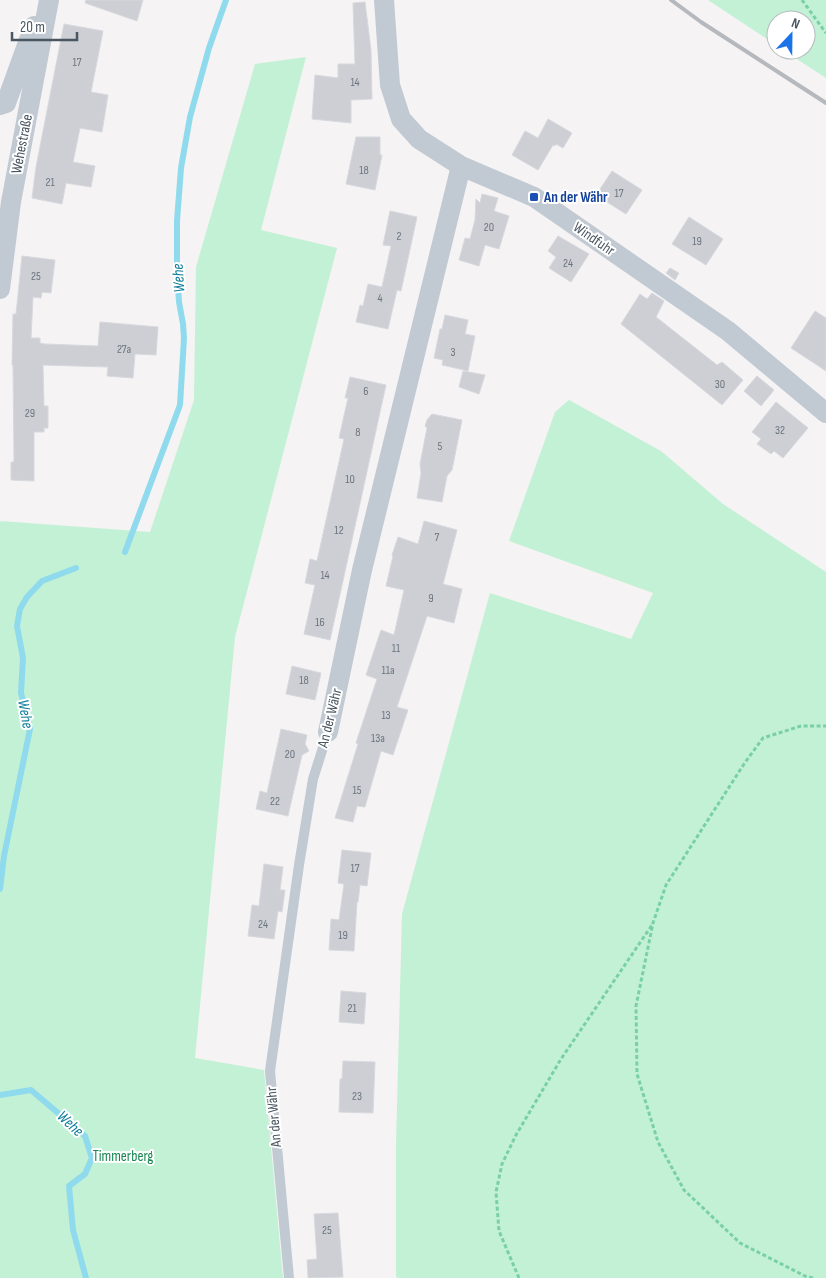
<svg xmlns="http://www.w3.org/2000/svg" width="826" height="1278" font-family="'Sofia Sans Condensed',sans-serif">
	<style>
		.green { fill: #c3f1d5 }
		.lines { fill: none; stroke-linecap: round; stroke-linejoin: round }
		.stream { stroke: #90daee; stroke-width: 6 }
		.building { fill: #cdcfd5; stroke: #d7d9de }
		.path { stroke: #7ad0a6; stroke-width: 3; stroke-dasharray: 4 2.5; stroke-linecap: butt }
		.lane { stroke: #c1cad2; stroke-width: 10 }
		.street { stroke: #c1cad2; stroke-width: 20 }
		.rail { stroke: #b5b8bd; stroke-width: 4 }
		.transit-dot { fill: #1a4fb4; stroke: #fff; stroke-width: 2 }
		.labels { text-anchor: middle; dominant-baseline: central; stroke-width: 4; stroke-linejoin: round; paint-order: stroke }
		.number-label { font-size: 12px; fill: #6b747e }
		.street-label { font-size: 15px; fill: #4a5661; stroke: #fff }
		.transit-label { font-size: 15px; font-weight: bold; fill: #164399; stroke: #fff; text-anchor: start }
		.park-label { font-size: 15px; fill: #17864f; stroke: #fff }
		.water-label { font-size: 16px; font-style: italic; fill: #0c7c9b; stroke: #fff }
	</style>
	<rect width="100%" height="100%" fill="#f5f3f3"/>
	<path class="green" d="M708 0H826V78L783 50H806V20H776V45Z
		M306 57 261 230 337 248 235 637 195 1058 264 1070 283 1278H0V522L1 521 150 532 194 400 196 267 255 64Z
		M569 400 661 451 723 504 826 572V1278H397L396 1276V1144L402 914 490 593 631 639 653 593 509 541 555 412Z"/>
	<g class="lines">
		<path class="stream" d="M125 552 180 405 184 338 183 324 179 302 177 270V221L181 168 190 117 209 48 226 0
			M0 889 4 856 30 729 21 693 23 658 17 626 20 609 27 597 42 581 76 568
			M0 1095 31 1090 85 1136 92 1158 85 1174 69 1186 73 1230 86 1278"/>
	</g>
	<path class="building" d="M86 0H143L137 21 85 3Z
		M365 2 371 50 372 99 351 100V123L312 119 315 75 338 78V64H355L353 3Z
		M64 24 103 31 91 92 108 95 102 132 80 128 73 162 95 166 91 187 66 183 62 204 32 198 36 167Z
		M548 119 572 133 563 148 556 144 555 146 553 145 538 170 512 155 525 131 538 138Z
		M356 137H380V155H382L375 190 346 184Z
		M612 171 642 190 626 214 596 195Z
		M482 194 498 198 494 211 509 216 499 249 485 245 479 266 459 260 465 238 470 239 475 220 476 199 480 203Z
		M390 211 417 217 401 291 397 290 388 329 356 322 360 305 363 306 368 284 382 287 391 246 383 245Z
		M689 217 723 239 706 265 672 244Z
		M558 236 589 254 571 282 549 268 556 257 548 251Z
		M22 256 55 260 51 293 42 292 41 298 33 297 31 338H40V343L45 344 98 346 100 322 158 327 156 355 135 354 133 378 107 376 108 367 43 365 44 406H48V428H44V432H34V481L11 480V462H14L13 365H12L13 314H16Z
		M670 268 679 273 675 280 666 273Z
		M652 293 664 301 656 317 717 365 722 362 743 380 722 405 621 324 640 294 647 299Z
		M815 311 826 318V371L791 348Z
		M445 315 468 320 465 334 475 336 468 371 442 365 443 360 434 358 440 329H442Z
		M463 371 485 375 479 394 459 387Z
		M757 376 774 390 761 406 744 391Z
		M350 377 386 385 330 640 304 634 315 585 305 583 310 559 317 561 344 439 339 438 348 398H345Z
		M776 402 808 428 783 458 774 451 771 454 757 444 761 439 752 432Z
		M432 414 462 420 452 470 447 476 442 502 417 498 421 473 420 464 427 428 425 426 427 420Z
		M424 521 457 530 443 584 462 589 454 623 427 616 397 707 408 710 393 755 381 751 365 807 357 806 353 822 335 818 358 744 356 743 377 679 366 675 381 630 394 635 404 590 386 586 393 556 392 555 398 537 418 544Z
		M292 666 321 673 315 700 286 694Z
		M281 729 307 735 305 744 309 751 302 755 288 816 256 809 260 791 267 793Z
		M342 850 371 853 367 886 360 885 358 902H357L354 951 329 950 331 919 339 920 344 884 338 883Z
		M264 864 283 867 280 890H285L282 912 278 911 274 939 248 936 252 905 259 906Z
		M341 991 366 993 364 1024 339 1022Z
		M343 1061 375 1062 373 1113 339 1112 340 1079H342Z
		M338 1213 343 1277 308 1278 307 1260 317 1259 314 1214Z"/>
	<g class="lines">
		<path class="path" d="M802 0 826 33
			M519 1278 499 1231 496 1192 502 1164 516 1135 561 1059 652 925
			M813 1278 805 1276 740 1243 684 1190 658 1142 637 1074 636 1006 653 923 666 885 744 764 763 738 801 726H826"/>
		<path class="lane" d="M289 1278 270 1071 299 865 313 779 328 732"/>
		<path class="street" d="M384 0 390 85 401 119 419 139 461 166 534 197 728 331 826 413
			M0 105 6 103 34 26
			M0 289 11 202 49 0
			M328 732 362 570 461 166"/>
		<path class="rail" d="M671 0 701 22 826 103"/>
	</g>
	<rect class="transit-dot" x="529" y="192" width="10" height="10" rx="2.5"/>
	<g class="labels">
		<g class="number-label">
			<text x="77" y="62">17</text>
			<text x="355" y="82">14</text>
			<text x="364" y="170">18</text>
			<text x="50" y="182">21</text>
			<text x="619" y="193">17</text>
			<text x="489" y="227">20</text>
			<text x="399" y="236">2</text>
			<text x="697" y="241">19</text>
			<text x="568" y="263">24</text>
			<text x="36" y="276">25</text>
			<text x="380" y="298">4</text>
			<text x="124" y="349">27a</text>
			<text x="453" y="352">3</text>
			<text x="720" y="384">30</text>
			<text x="366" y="391">6</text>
			<text x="30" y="413">29</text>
			<text x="780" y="430">32</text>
			<text x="358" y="432">8</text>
			<text x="440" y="446">5</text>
			<text x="350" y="479">10</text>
			<text x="339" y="530">12</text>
			<text x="437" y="537">7</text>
			<text x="325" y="575">14</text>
			<text x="431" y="598">9</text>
			<text x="320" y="622">16</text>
			<text x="396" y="648">11</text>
			<text x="388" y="670">11a</text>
			<text x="304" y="680">18</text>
			<text x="386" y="715">13</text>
			<text x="378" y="738">13a</text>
			<text x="290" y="754">20</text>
			<text x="357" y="790">15</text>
			<text x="275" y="801">22</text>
			<text x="355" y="868">17</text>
			<text x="263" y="924">24</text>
			<text x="343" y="935">19</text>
			<text x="352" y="1008">21</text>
			<text x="357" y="1096">23</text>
			<text x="327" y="1230">25</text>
		</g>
		<g class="street-label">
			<text transform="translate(22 144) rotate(-79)">Wehestraße</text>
			<text transform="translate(594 239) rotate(35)">Windfuhr</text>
			<text transform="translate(330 718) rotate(-76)">An der Währ</text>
			<text transform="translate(274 1117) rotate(-95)">An der Währ</text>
		</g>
		<g class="transit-label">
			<text x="544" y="197">An der Währ</text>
		</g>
		<g class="park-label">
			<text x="123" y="1156">Timmerberg</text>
		</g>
		<g class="water-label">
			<text transform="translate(179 278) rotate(-94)">Wehe</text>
			<text transform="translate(25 714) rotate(80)">Wehe</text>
			<text transform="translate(70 1124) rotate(43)">Wehe</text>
		</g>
	</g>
	<g transform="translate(791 35) rotate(22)"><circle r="24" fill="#ffffff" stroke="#b7bbc0"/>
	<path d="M0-4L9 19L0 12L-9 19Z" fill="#1a73e8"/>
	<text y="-8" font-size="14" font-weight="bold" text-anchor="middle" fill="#4a5661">N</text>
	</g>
	<path d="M12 32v8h65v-8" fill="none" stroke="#4a5661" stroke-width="2.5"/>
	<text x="20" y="32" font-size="15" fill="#4a5661" stroke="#ffffff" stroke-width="4" paint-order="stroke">20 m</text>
</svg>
